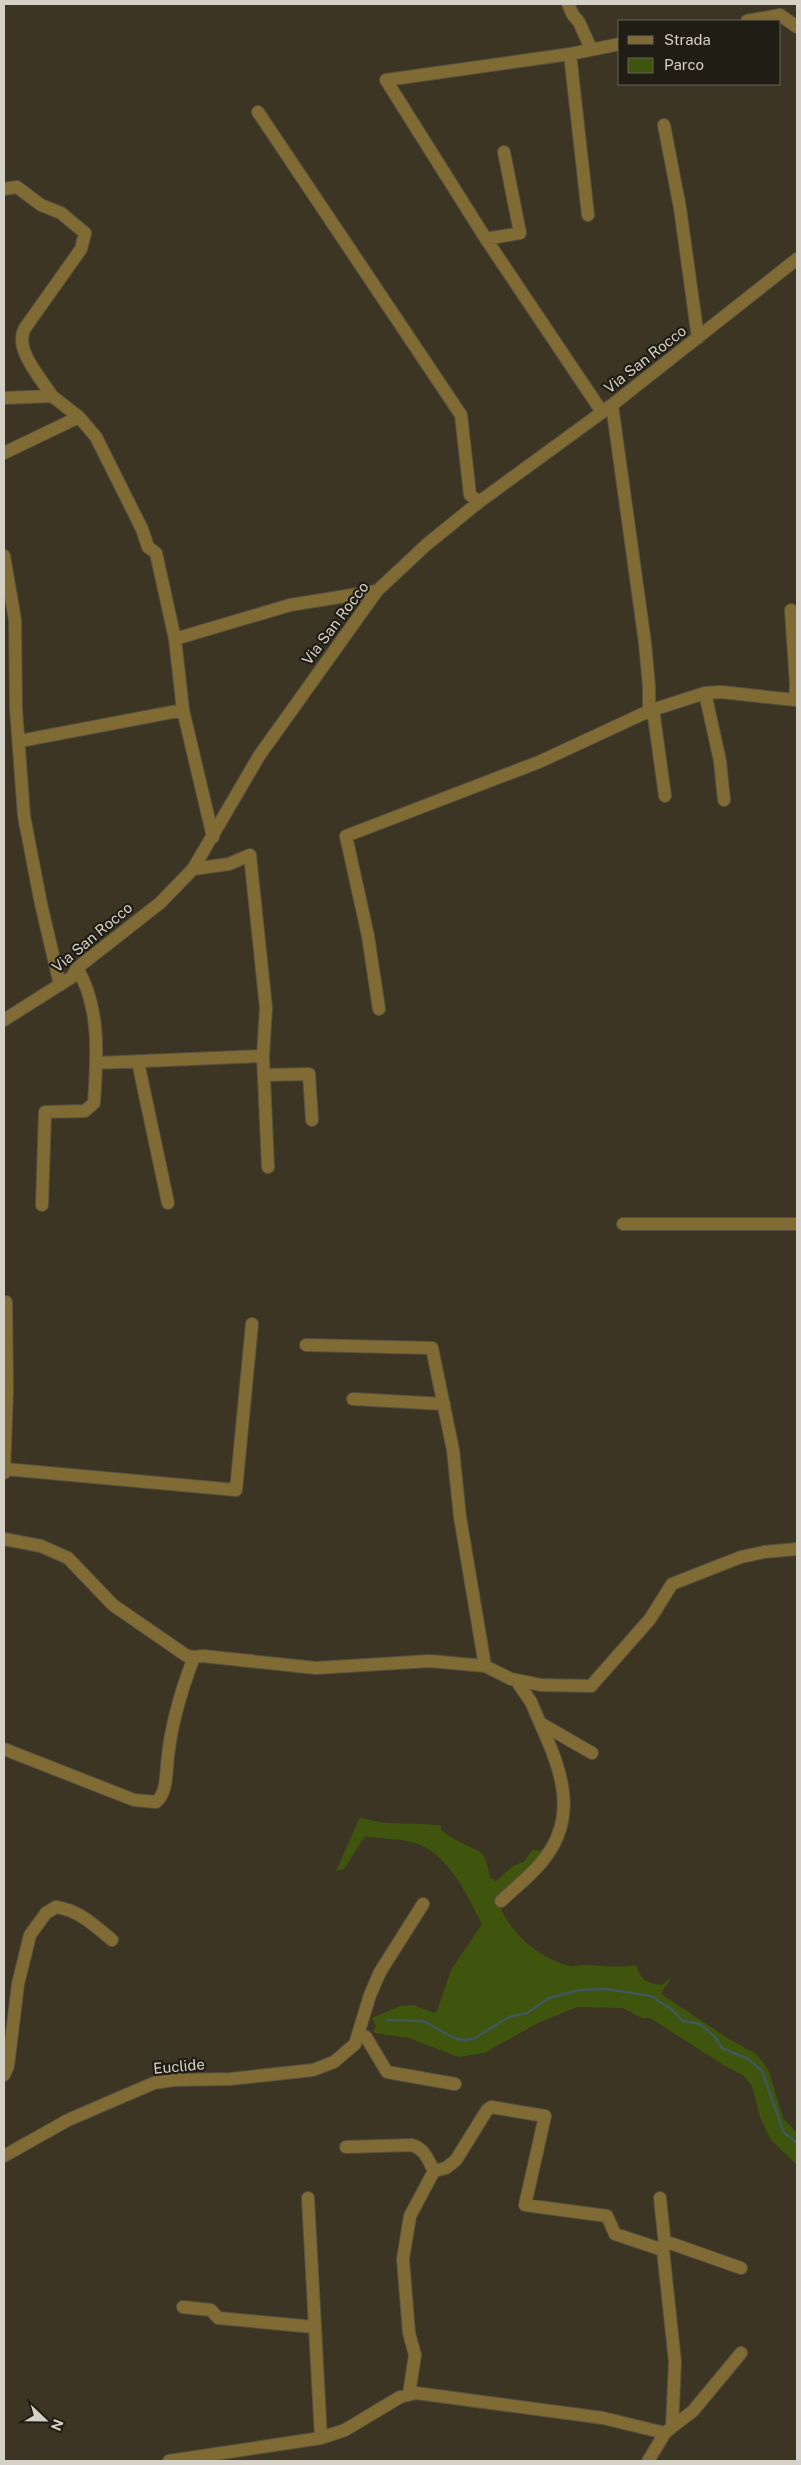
<svg xmlns="http://www.w3.org/2000/svg" width="801" height="2465" font-family="'Public Sans',sans-serif">
	<style>
		.green { fill: #3f550e }
		.lines { fill: none; stroke-linecap: round; stroke-linejoin: round }
		.stream { stroke: #40575d; stroke-width: 2.5 }
		.minor-casing { stroke: #585141; stroke-width: 14 }
		.minor { stroke: #7f6b33; stroke-width: 12 }
		.labels { text-anchor: middle; dominant-baseline: central; stroke-width: 4.5; stroke-linejoin: round; paint-order: stroke }
		.street-label { font-size: 15px; fill: #d6d1c7; stroke: #201d15 }
	</style>
	<rect width="100%" height="100%" fill="#3c3523"/>
	<path class="green" d="M360 1817C384 1827 415 1821 441 1826V1830C446 1834 452 1838 458 1841 481 1854 485 1847 490 1878L496 1881 513 1866 525 1861 532 1850 548 1851 499 1904C510 1933 538 1958 570 1966 576 1967 583 1964 589 1965 606 1966 619 1968 636 1965 641 1980 646 1983 662 1985L672 1976 661 1994 729 2039 756 2054 762 2061 769 2072 783 2118 797 2133V2165L771 2140 761 2120 752 2086 743 2075 725 2066 650 2018H642L623 2008 577 2007 540 2022 484 2053 458 2057 409 2038 375 2033 373 2031 376 2026 372 2018 400 2006 414 2005 434 2013 437 2011 451 1970 482 1924C465 1892 447 1848 407 1841 393 1838 379 1839 365 1836L344 1869 336 1871Z"/>
	<g class="lines">
		<path class="stream" d="M387 2020 423 2021 454 2038 463 2040 473 2039 509 2017 527 2013 549 1998 579 1990 606 1989 651 1996 671 2009 683 2021 700 2024 715 2037 722 2048 748 2059 762 2071 784 2133 797 2143"/>
		<g class="minor-casing">
			<path id="minor" d="M568 4 573 15 579 22 591 49
				M747 21 780 15 797 27
				M570 54 588 215
				M258 112 461 415 470 495 479 502
				M664 125 680 208 698 338
				M4 189 17 187 41 205 61 213 85 233 81 249 25 328C13 349 41 378 52 396
				M486 239 520 233 504 152
				M4 398 52 396 79 417 96 437 142 529 148 547 156 553 175 639 183 710 213 837
				M612 405 645 643 649 686V711
				M602 412 486 239 386 80 570 54 620 44
				M4 453 79 417
				M4 556 15 620 16 709 24 816 41 904 60 985
				M175 639 290 605 377 591
				M705 693 720 761 724 800
				M653 709 665 796
				M20 741 183 710
				M193 869 229 864 250 855 266 1008 263 1056 268 1167
				M379 1009 368 936 346 836 539 762 649 711 705 693 721 692 795 700 796 685 791 610
				M4 1020 72 977 77 968 160 903 193 869 259 756 377 591 426 545 479 502 612 405 797 259
				M138 1062 168 1203
				M97 1063 263 1056
				M265 1075 309 1074 312 1120
				M42 1205 45 1112 85 1111 94 1103C97 1058 101 1008 77 968
				M623 1224H797
				M306 1345 432 1348 453 1450 460 1517 485 1666
				M353 1399 444 1404
				M5 1469 236 1490 252 1324
				M4 1473 7 1389 6 1302
				M4 1539 41 1546 68 1558 113 1605 187 1656 194 1657
				M516 1680 531 1702 540 1723 592 1753
				M4 1749 134 1800 156 1802C166 1794 166 1778 167 1766 170 1727 180 1693 194 1657L203 1656 316 1668 430 1661 485 1666 511 1679 541 1685 591 1686 650 1619 672 1584 741 1557 764 1552 797 1549
				M501 1901C514 1889 529 1877 540 1864 580 1819 562 1771 540 1723
				M359 2034 366 2037 387 2072 455 2084
				M4 2075 8 2066 18 1984 30 1935 46 1913 56 1907C79 1910 95 1926 112 1940
				M346 2147 412 2145C425 2149 428 2160 434 2171L410 2216 403 2259 409 2333 415 2355 409 2394
				M4 2156 68 2120 154 2083 174 2080 230 2079 313 2070 334 2062 355 2044 370 1995 380 1972 423 1904
				M434 2171 446 2168 456 2160 487 2110 491 2107 545 2116 525 2205 607 2216 615 2234 663 2250
				M308 2198 321 2438
				M660 2198 665 2245
				M183 2307 211 2310 218 2318 314 2327
				M672 2427 693 2411 741 2353
				M665 2433 672 2427 675 2362 663 2250 665 2245 670 2243 741 2268
				M169 2461 321 2438 345 2430 400 2397 416 2393 603 2418 665 2433 648 2461"/>
		</g>
		<use href="#minor" class="minor"/>
	</g>
	<g class="labels">
		<g class="street-label">
			<text transform="translate(645 359) rotate(-38)">Via San Rocco</text>
			<text transform="translate(335 623) rotate(-53)">Via San Rocco</text>
			<text transform="translate(92 937) rotate(-40)">Via San Rocco</text>
			<text transform="translate(179 2066) rotate(-5)">Euclide</text>
		</g>
	</g>
	<rect width="801" height="2465" fill="none" stroke="#d6d1c7" stroke-width="10"/>
	<rect x="618" y="20" width="162" height="65" fill="#201d15" stroke="#69655c"/>
	<rect x="628" y="36" width="25" height="8" fill="#7f6b33" stroke="#69655c"/>
	<text x="664" y="45" font-size="15" fill="#d6d1c7">Strada</text>
	<rect x="628" y="58" width="25" height="15" fill="#3f550e" stroke="#69655c"/>
	<text x="664" y="70" font-size="15" fill="#d6d1c7">Parco</text>
	<g transform="translate(45 2420) rotate(112)" stroke="#201d15" stroke-width="4" paint-order="stroke">
	<path d="M0-4L9 19L0 12L-9 19Z" fill="#d6d1c7"/>
	<text y="-8" font-size="14" font-weight="bold" text-anchor="middle" fill="#d6d1c7">N</text>
	</g>
</svg>
